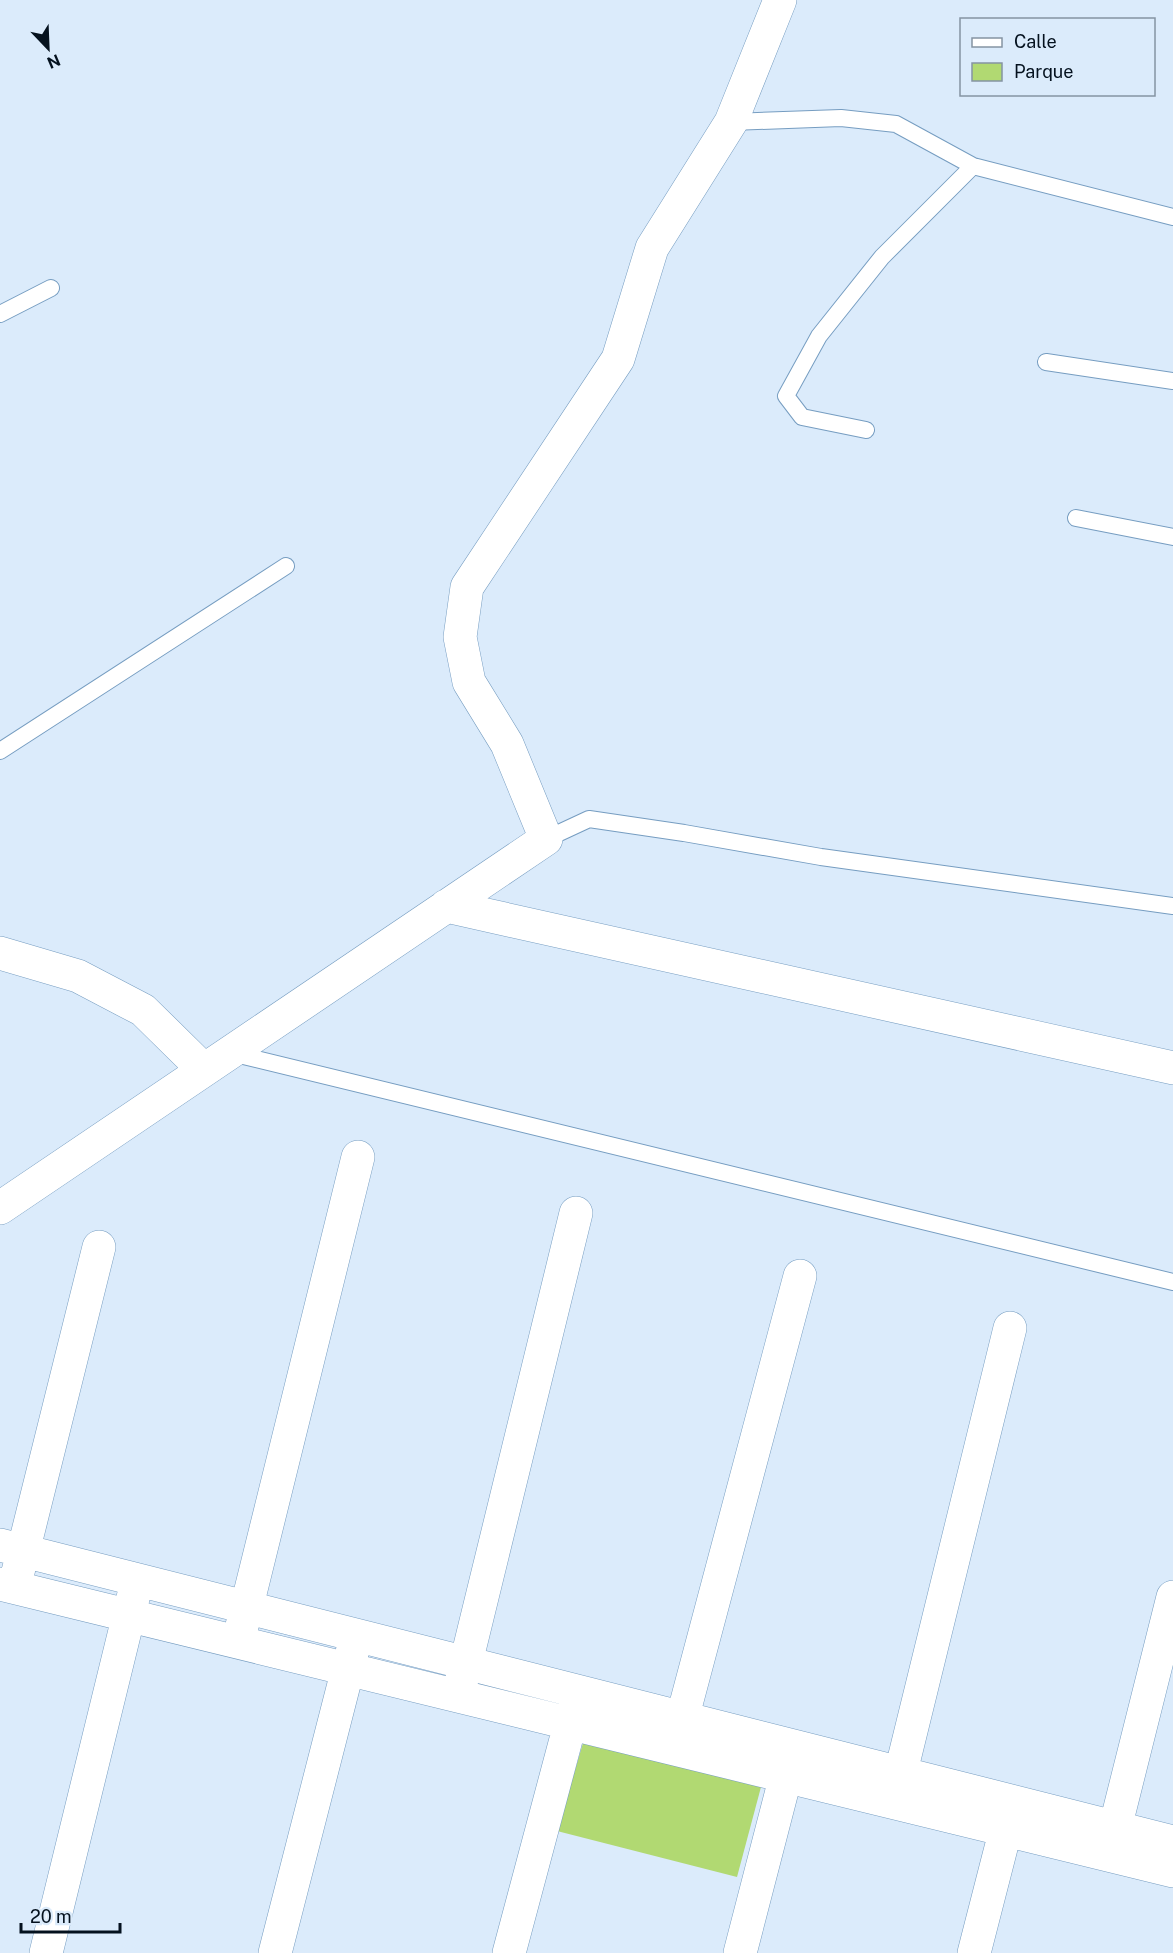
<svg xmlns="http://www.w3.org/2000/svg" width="1173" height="1953" font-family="'Public Sans',sans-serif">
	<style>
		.green { fill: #b1d972 }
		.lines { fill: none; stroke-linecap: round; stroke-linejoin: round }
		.lane-casing { stroke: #769dc1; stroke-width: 18 }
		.street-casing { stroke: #769dc1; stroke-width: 34 }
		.lane { stroke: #fff; stroke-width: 16 }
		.street { stroke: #fff; stroke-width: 33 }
	</style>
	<rect width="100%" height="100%" fill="#dbebfb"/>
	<path class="green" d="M583 1743 761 1787 737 1877 557 1831Z"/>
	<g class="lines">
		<g class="lane-casing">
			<path id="lane" d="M731 122 841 118 896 124 973 166 1173 217
				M0 314 51 288
				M1046 362 1173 381
				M866 430 802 417 786 396 819 336 882 257 973 166
				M1076 518 1173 537
				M0 751 286 566
				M546 839 589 819 684 833 821 857 1173 906
				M231 1053 1173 1282"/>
		</g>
		<g class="street-casing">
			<path id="street" d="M446 906 1173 1068
				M0 953 78 976 143 1010 204 1070
				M0 1208 546 839 507 744 469 682 460 637 467 587 618 359 652 248 731 122 780 0
				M0 1545 1173 1842
				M18 1572 99 1247
				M0 1584 1173 1871
				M241 1630 358 1157
				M461 1683 576 1213
				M677 1738 800 1276
				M896 1792 1010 1328
				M1110 1848 1173 1597
				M46 1953 134 1594
				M275 1953 353 1649
				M509 1953 576 1702
				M740 1953 791 1756
				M974 1953 1011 1809"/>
		</g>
		<use href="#lane" class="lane"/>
		<use href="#street" class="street"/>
	</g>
	<rect x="960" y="18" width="195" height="78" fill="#dbebfb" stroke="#8594a3" stroke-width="1.5"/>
	<rect x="972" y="38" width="30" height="9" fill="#ffffff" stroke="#8594a3" stroke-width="1.5"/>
	<text x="1014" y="48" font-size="18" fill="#04111e">Calle</text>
	<rect x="972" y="63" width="30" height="18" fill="#b1d972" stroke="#8594a3" stroke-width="1.5"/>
	<text x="1014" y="78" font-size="18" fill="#04111e">Parque</text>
	<g transform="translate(48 48) rotate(157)" stroke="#dbebfb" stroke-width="4.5" paint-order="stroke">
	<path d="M0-4.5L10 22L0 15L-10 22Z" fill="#04111e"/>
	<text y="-9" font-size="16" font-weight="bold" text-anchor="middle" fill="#04111e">N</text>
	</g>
	<path d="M21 1923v9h99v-9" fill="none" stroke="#04111e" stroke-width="3"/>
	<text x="30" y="1923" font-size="18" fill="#04111e" stroke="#dbebfb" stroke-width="4.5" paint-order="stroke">20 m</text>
</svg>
